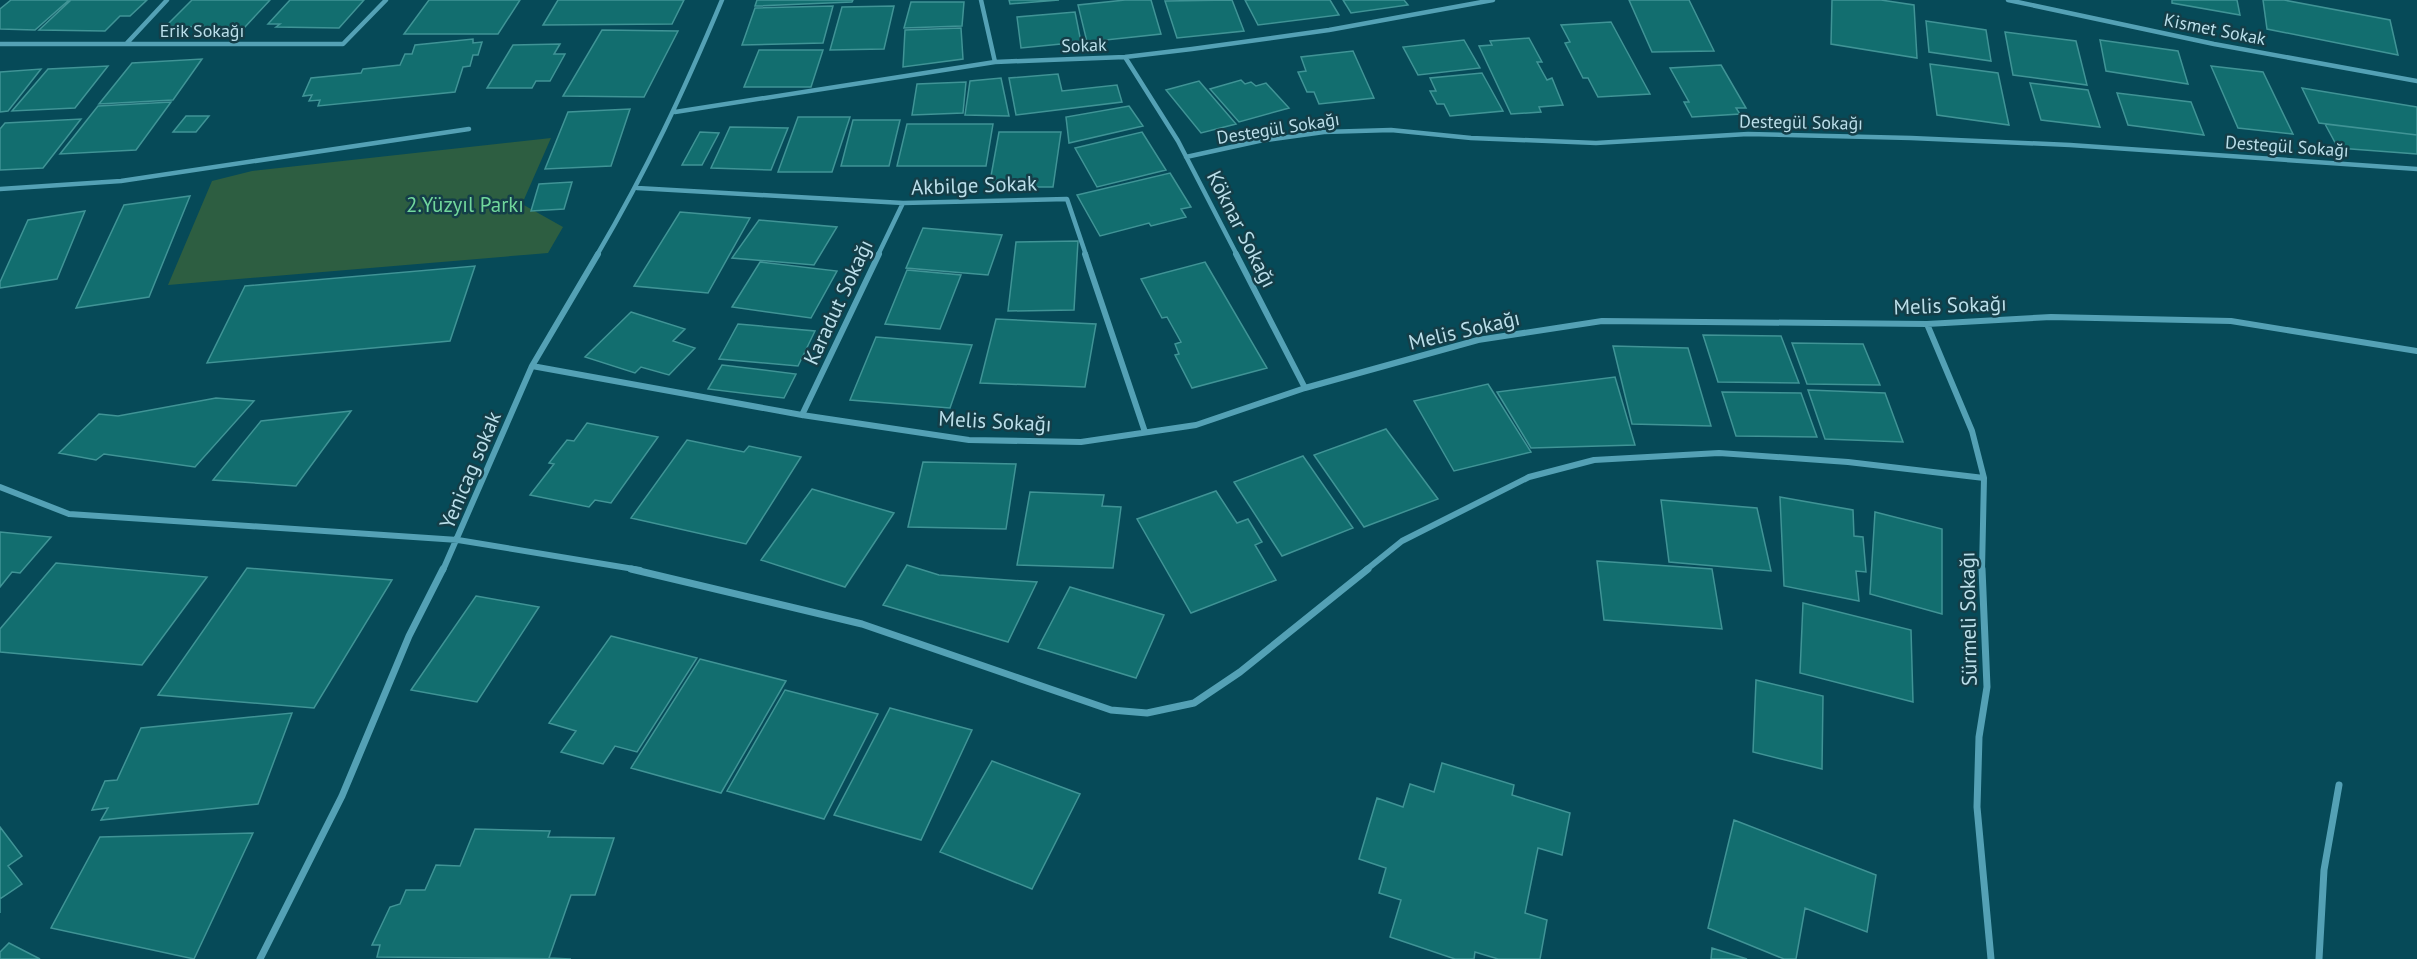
<svg xmlns="http://www.w3.org/2000/svg" width="2417" height="959" font-family="'PT Sans',sans-serif">
	<style>
		.green { fill: #2d5e41 }
		.building { fill: #126e6f; stroke: #409496; stroke-width: 1.5 }
		.lines { fill: none; stroke-linecap: round; stroke-linejoin: round }
		.street-far2 { stroke: #54a1b5; stroke-width: 4.5 }
		.street-far1 { stroke: #54a1b5; stroke-width: 6 }
		.street { stroke: #54a1b5; stroke-width: 7 }
		.labels { text-anchor: middle; dominant-baseline: central; stroke-width: 5; stroke-linejoin: round; paint-order: stroke }
		.far-street-label { font-size: 18px; fill: #bbdfea; stroke: #143e48 }
		.street-label { font-size: 21px; fill: #bbdfea; stroke: #143e48 }
		.park-label { font-size: 21px; fill: #71d79c; stroke: #143e48 }
	</style>
	<rect width="100%" height="100%" fill="#064a58"/>
	<path class="green" d="M551 138 522 204 563 227 548 253 168 285 212 181 252 171Z"/>
	<path class="building" d="M11 0H69L35 30 0 29V9Z
		M71 0H147L130 16H120L105 31 39 30Z
		M192 0H270L244 28 166 26Z
		M290 0H364L339 28 276 27 280 24H268Z
		M429 0H520L498 34H404Z
		M558 0H684L672 24 543 25Z
		M757 0H853L852 2 755 6Z
		M1009 0H1059L1010 4Z
		M1125 0H1151L1161 34 1087 42 1078 5Z
		M1232 0 1244 31 1177 38 1165 1Z
		M1245 0H1330L1339 15 1258 25Z
		M1343 0H1404L1408 5 1351 13Z
		M1629 0H1689L1714 51 1652 52Z
		M1832 0H1881L1914 5 1917 58 1831 44Z
		M2172 0H2237L2240 15 2172 3Z
		M2263 0H2284L2390 20 2398 55 2267 29Z
		M911 2H964L962 26 904 28Z
		M833 6 823 43 742 45 755 8Z
		M894 6 884 49 830 50 842 7Z
		M1075 12 1081 42 1021 48 1017 17Z
		M1926 21 1986 30 1991 61 1929 52Z
		M1611 22 1650 94 1598 97 1588 78H1583L1565 43 1570 42 1561 25Z
		M961 28 963 59 903 67 905 30Z
		M602 30 678 31 644 97 563 96Z
		M2005 32 2076 41 2087 85 2013 75Z
		M1529 38 1542 62H1537L1547 80 1552 78 1563 105 1539 107 1541 112 1511 114 1479 46 1492 45 1490 41Z
		M473 39V43L482 42 478 55H473L470 66 463 67 455 92 318 106 320 100 309 101 312 95 303 96 311 78 361 73 363 69 400 65 405 54H412L415 45Z
		M1464 40 1480 68 1418 75 1403 47Z
		M2100 40 2178 51 2188 84 2106 71Z
		M560 44 554 54H565L550 81H536L532 88H487L513 45Z
		M759 50H823L811 87H744Z
		M1353 51 1374 98 1319 104 1314 92H1307L1298 72 1306 71 1301 57Z
		M202 59 173 100 99 104 132 63Z
		M1930 64 1998 73 2009 125 1937 115Z
		M1721 65 1746 108H1736L1740 114 1692 117 1684 102H1689L1670 68Z
		M108 66 75 108 12 111 48 69Z
		M2211 66 2263 72 2293 134 2238 128Z
		M41 69 8 111 0 112V72Z
		M1482 73 1503 111 1450 116 1444 104H1437L1430 91H1436L1430 78Z
		M1058 74 1062 91 1117 85 1122 102 1016 115 1009 78Z
		M1001 78 1009 116 965 115 970 81Z
		M1241 80 1245 84 1251 82 1256 86 1266 83 1289 108 1239 122 1210 89Z
		M1199 81 1236 124 1201 133 1166 90Z
		M966 82 963 113 912 115 917 84Z
		M2030 83 2088 90 2100 127 2041 120Z
		M2302 88 2417 107V135L2319 123Z
		M2117 93 2191 102 2204 135 2128 125Z
		M171 102 136 150 60 154 98 106Z
		M1129 106 1143 126 1069 143 1066 117Z
		M630 109 611 166 545 169 568 112Z
		M186 116H209L196 132H173Z
		M798 117H850L832 172H778Z
		M81 119 43 168 0 170V129L5 123Z
		M853 120H900L889 166H841Z
		M907 124H993L986 166H897Z
		M2325 124 2417 135V154L2338 148Z
		M730 127 788 128 771 170 711 168Z
		M700 132 719 133 702 165H682Z
		M999 132H1061L1053 187H989Z
		M1142 132 1166 170 1097 187 1075 148Z
		M1170 173 1191 207 1181 209 1186 217 1151 226 1149 223 1100 236 1077 195Z
		M572 182 564 209 531 211 539 184Z
		M190 196 149 297 76 308 124 205Z
		M85 211 57 279 0 288V282L28 220Z
		M680 212 750 218 708 293 634 286Z
		M759 220 837 227 814 265 732 258Z
		M923 228 1002 235 988 275 906 268Z
		M1078 241 1074 310 1008 311 1016 242Z
		M760 262 837 271 811 318 732 307Z
		M1205 262 1267 368 1192 388 1175 355 1179 354 1175 344 1181 342 1167 317 1162 318 1141 279Z
		M475 266 450 341 207 363 245 286Z
		M907 270 961 275 940 329 885 324Z
		M631 312 685 329 673 341 695 348 669 375 641 367 635 373 585 357Z
		M996 319 1096 324 1085 387 980 383Z
		M738 324 815 331 798 366 719 359Z
		M1703 335 1781 336 1799 383 1718 382Z
		M876 337 972 345 950 408 850 400Z
		M1792 343 1863 344 1880 385 1807 384Z
		M1613 346 1688 348 1711 426 1632 424Z
		M722 365 796 374 784 398 708 389Z
		M1615 377 1635 445 1531 448 1497 392Z
		M1488 384 1531 452 1454 471 1414 401Z
		M1808 390 1885 393 1903 442 1825 439Z
		M1722 392 1801 393 1817 437 1736 436Z
		M216 398 254 401 195 467 104 454 96 460 59 453 99 414 118 416Z
		M351 411 296 486 213 480 261 421Z
		M587 423 658 437 611 503 595 500 589 507 530 495 554 464 549 463 567 440 574 441Z
		M1386 429 1438 499 1364 527 1314 455Z
		M687 440 744 452 749 446 801 457 746 544 631 518Z
		M1303 456 1353 528 1282 556 1234 482Z
		M923 462 1016 464 1006 529 908 527Z
		M812 489 894 513 845 587 761 560Z
		M1216 491 1237 523 1248 519 1262 542 1255 545 1276 580 1191 613 1137 519Z
		M1030 492 1104 495 1102 506 1121 507 1113 568 1017 565Z
		M1780 497 1853 510 1854 536 1863 537 1866 572 1856 571 1859 601 1784 586Z
		M1661 500 1757 508 1771 571 1669 562Z
		M1875 512 1942 529V614L1870 594Z
		M0 532 51 537 20 573 12 572 0 587Z
		M1597 561 1712 569 1722 629 1604 620Z
		M56 563 207 577 142 665 0 652V629Z
		M907 565 939 575 1037 582 1008 642 883 605Z
		M247 568 392 580 314 708 158 695Z
		M1070 587 1164 615 1136 678 1038 648Z
		M476 596 539 607 477 702 411 690Z
		M1803 603 1911 630 1913 702 1800 673Z
		M611 636 697 658 637 752 615 746 603 764 561 752 576 731 549 723Z
		M700 659 786 681 721 793 631 768Z
		M1756 680 1823 696 1822 769 1753 752Z
		M785 690 878 714 824 819 727 791Z
		M890 708 972 730 921 840 834 815Z
		M292 713 258 804 101 820 108 808 92 810 105 781 117 780 141 728Z
		M992 761 1080 794 1032 889 940 852Z
		M1442 763 1514 785 1512 795 1570 813 1562 855 1538 848 1525 913 1547 920 1540 959H1498L1475 952 1474 959H1455L1390 937 1401 900 1379 893 1386 868 1359 859 1377 798 1403 807 1410 784 1434 792Z
		M1734 820 1876 875 1867 932 1805 908 1796 959H1784L1708 928Z
		M0 827 22 856 8 866 22 884 0 899V913Z
		M475 829 550 831 548 837 614 838 595 895H571L549 958 571 959 377 957 380 945H372L390 907 400 904 406 890H425L436 865 460 866Z
		M253 833 194 959 51 928 100 837Z
		M9 943 40 959H0V952Z
		M1712 948 1747 959H1711Z"/>
	<g class="lines">
		<path class="street-far2" d="M981 0 995 62
			M2008 0 2214 44 2417 81
			M127 43 167 0
			M0 44H343L386 0
			M1125 57 1178 141 1237 255
			M675 112 995 62 1125 57 1192 49 1329 30 1493 0
			M1186 157 1259 141 1324 132 1391 130 1471 138 1596 143 1748 134 1911 138 2070 145 2417 169
			M637 188 903 203 1067 199 1086 255
			M0 189 121 181 469 129
			M597 255C647 170 684 91 722 0
			M878 255 903 203"/>
		<path class="street-far1" d="M1085 254 1145 432
			M1236 254 1305 388
			M1927 324 1972 431 1984 478 1982 570
			M532 366 802 415 969 440 1081 442 1196 425 1305 388 1478 340 1602 321 1927 324 2051 317 2231 321 2417 351
			M802 415 879 254
			M0 487 69 514 458 540 640 570
			M443 570 532 366 598 254
			M1366 570 1402 541 1529 477 1594 460 1719 453 1848 462 1984 478"/>
		<path class="street" d="M631 569 862 624 1111 710 1147 713 1194 703 1240 672 1368 569
			M1982 569 1987 687 1979 737 1977 807 1991 959
			M260 959 342 796 409 636 443 569
			M2319 959 2324 870 2339 785"/>
	</g>
	<g class="labels">
		<g class="far-street-label">
			<text transform="translate(2215 29) rotate(11)">Kismet Sokak</text>
			<text x="202" y="30">Erik Sokağı</text>
			<text transform="translate(1084 45) rotate(-2)">Sokak</text>
			<text transform="translate(1801 122) rotate(1)">Destegül Sokağı</text>
			<text transform="translate(1278 128) rotate(-9)">Destegül Sokağı</text>
			<text transform="translate(2287 146) rotate(4)">Destegül Sokağı</text>
		</g>
		<g class="street-label">
			<text transform="translate(974 185) rotate(-2)">Akbilge Sokak</text>
			<text transform="translate(1242 229) rotate(63)">Köknar Sokağı</text>
			<text transform="translate(838 302) rotate(-65)">Karadut Sokağı</text>
			<text transform="translate(1950 305) rotate(-2)">Melis Sokağı</text>
			<text transform="translate(1464 330) rotate(-13)">Melis Sokağı</text>
			<text transform="translate(995 421) rotate(3)">Melis Sokağı</text>
			<text transform="translate(470 470) rotate(-67)">Yenicag sokak</text>
			<text transform="translate(1968 619) rotate(-91)">Sürmeli Sokağı</text>
		</g>
		<g class="park-label">
			<text x="465" y="204">2.Yüzyıl Parkı</text>
		</g>
	</g>
</svg>
